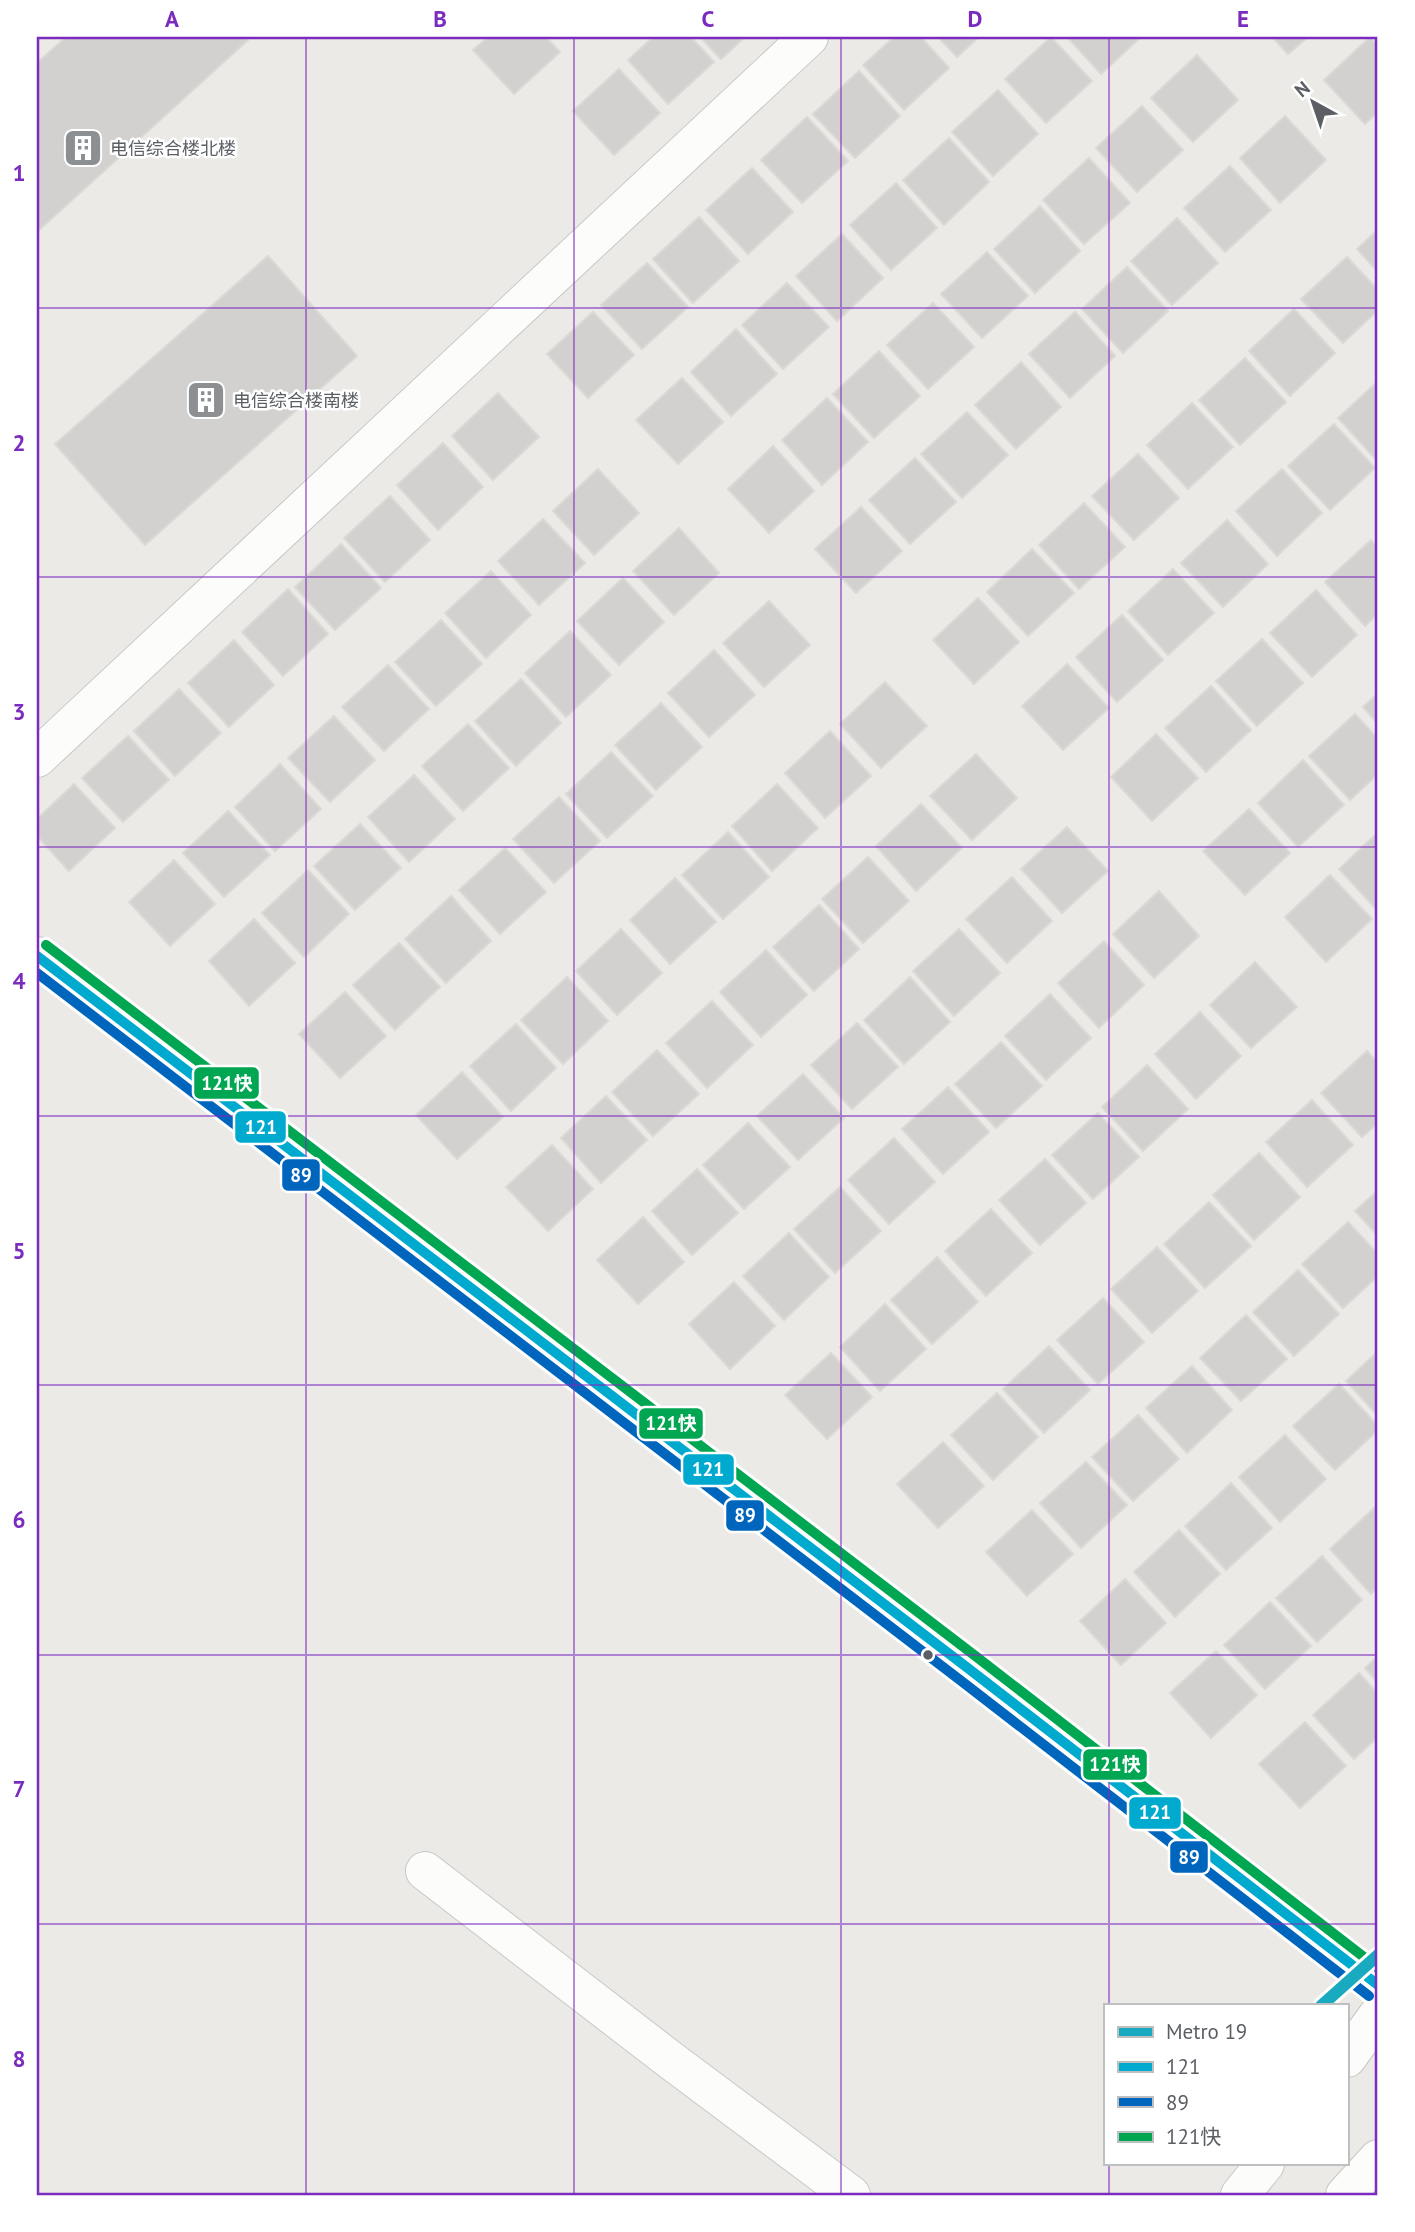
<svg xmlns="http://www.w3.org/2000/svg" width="1415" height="2232" font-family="'PT Sans','Noto Sans SC',sans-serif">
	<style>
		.building { fill: #d2d1cf; stroke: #dad9d5; stroke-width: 2 }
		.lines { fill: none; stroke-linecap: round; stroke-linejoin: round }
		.street-casing { stroke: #c8c8c8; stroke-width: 40 }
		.secondary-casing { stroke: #c7c7c6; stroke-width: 40 }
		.street { stroke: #fcfcfb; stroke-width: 38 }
		.secondary { stroke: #fcfcfb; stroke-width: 38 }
		.bus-1-casing { stroke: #fff; stroke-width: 16 }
		.bus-2-casing { stroke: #fff; stroke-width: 16 }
		.bus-3-casing { stroke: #fff; stroke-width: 16 }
		.bus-1 { stroke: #00a9ce; stroke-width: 10 }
		.bus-2 { stroke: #0065bd; stroke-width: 10 }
		.bus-3 { stroke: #00a651; stroke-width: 10 }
		.metro-1-casing { stroke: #fff; stroke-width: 18 }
		.metro-1 { stroke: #1aaac0; stroke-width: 12 }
		.grid { fill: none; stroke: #7b2cbf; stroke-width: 2; stroke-opacity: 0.55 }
		.bus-dot { fill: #5b5f64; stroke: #fff; stroke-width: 2.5 }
		.labels { text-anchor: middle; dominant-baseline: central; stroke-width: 5; stroke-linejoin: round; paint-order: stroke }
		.poi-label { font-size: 18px; fill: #5b5f64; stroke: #fff; text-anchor: start }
		.line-badge { stroke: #fff; stroke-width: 2.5 }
		.badge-label { font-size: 19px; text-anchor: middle; font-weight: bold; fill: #fff }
		.neatline { fill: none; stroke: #7b2cbf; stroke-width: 2.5 }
		.grid-label { font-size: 23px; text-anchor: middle; font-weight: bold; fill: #7b2cbf }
	</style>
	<rect width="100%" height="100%" fill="#ebeae6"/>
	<path class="building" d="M66 37H244L248 40 37 232V63Z
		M488 37H546L560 52 514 94 473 50Z
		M653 37H691L714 62 668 104 628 60Z
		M700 37H745L721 59Z
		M894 37H921L949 68 904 110 863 65Z
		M938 37H979L957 57Z
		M1051 37 1092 81 1046 123 1005 79Z
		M1067 37H1141L1101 74Z
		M1272 37H1308L1288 54Z
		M1370 37 1378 47V112L1365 124 1324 80Z
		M1197 55 1238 100 1193 142 1151 98Z
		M619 69 660 113 614 155 573 111Z
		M859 71 900 116 855 158 813 114Z
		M998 90 1038 134 993 176 952 132Z
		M1142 106 1183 150 1137 192 1096 148Z
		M1285 116 1326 160 1280 203 1240 158Z
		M807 117 848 161 802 203 761 160Z
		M949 138 989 182 944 225 903 180Z
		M1089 158 1130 203 1084 244 1043 200Z
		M1230 166 1271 210 1225 252 1184 208Z
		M752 168 793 212 748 254 706 210Z
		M896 183 937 228 891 270 850 225Z
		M1040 206 1080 251 1035 293 994 249Z
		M699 217 739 261 693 303 653 259Z
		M1177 218 1218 263 1172 305 1131 261Z
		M1378 229V272L1357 249Z
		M842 234 883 278 837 321 796 276Z
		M987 252 1028 296 982 338 941 294Z
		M268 256 357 356 145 545 55 444Z
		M1347 257 1378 290V310L1343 343 1301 299Z
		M647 263 688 307 642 349 601 305Z
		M1127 267 1168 311 1123 353 1082 309Z
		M787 283 829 327 783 369 742 325Z
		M933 303 974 347 928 389 887 345Z
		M1294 309 1335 353 1290 396 1249 351Z
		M593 312 634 355 588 398 547 354Z
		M1075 312 1115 356 1070 398 1029 354Z
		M736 329 777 374 731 416 691 372Z
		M879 351 920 396 874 438 833 394Z
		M1245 358 1286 402 1240 445 1199 400Z
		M1021 362 1061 407 1016 449 975 405Z
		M682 378 723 422 678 464 636 420Z
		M1378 381V462L1338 418Z
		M498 393 539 437 493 480 452 436Z
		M827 398 868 442 822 485 782 440Z
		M1192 403 1233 447 1188 489 1147 445Z
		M967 412 1008 455 962 498 921 454Z
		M1334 424 1375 468 1330 510 1288 466Z
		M443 443 483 487 438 530 397 485Z
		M773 446 814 491 769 533 728 489Z
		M1138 454 1179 498 1134 540 1092 496Z
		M915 458 956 502 910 544 869 500Z
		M598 469 639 513 594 555 553 511Z
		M1282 469 1322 513 1277 556 1236 511Z
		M390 496 430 540 385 582 344 538Z
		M1084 503 1125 547 1079 589 1039 545Z
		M861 507 902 551 856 593 815 549Z
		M543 519 585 563 539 605 498 561Z
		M1227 520 1268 564 1223 607 1181 563Z
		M679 528 719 573 674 615 633 571Z
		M1371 540 1378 548V614L1365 626 1325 582Z
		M341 544 381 588 335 630 295 587Z
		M1032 549 1074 593 1028 636 987 592Z
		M1173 569 1214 613 1168 655 1128 611Z
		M491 571 531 615 486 658 445 613Z
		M623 578 664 622 619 665 577 621Z
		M288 589 328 634 283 676 242 632Z
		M1316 590 1357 635 1312 677 1270 633Z
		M978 598 1019 642 974 684 933 640Z
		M769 601 810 645 764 687 723 643Z
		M1122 615 1163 660 1117 702 1076 657Z
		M441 620 482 664 436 706 395 662Z
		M570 631 611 675 566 717 525 673Z
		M1262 639 1303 683 1257 726 1216 681Z
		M234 640 274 685 229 727 188 683Z
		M714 650 755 695 709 737 668 693Z
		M1067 664 1109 708 1063 750 1022 706Z
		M388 665 429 709 384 751 342 707Z
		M521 679 561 723 516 766 475 721Z
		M885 682 927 726 881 768 840 724Z
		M1211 686 1251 730 1206 772 1165 728Z
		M179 689 221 733 175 776 134 731Z
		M1378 693V724L1363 707Z
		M661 703 702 747 656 790 615 745Z
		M1355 714 1378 739V774L1350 800 1309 756Z
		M334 716 375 760 330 802 288 758Z
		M468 724 509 768 463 811 422 766Z
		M830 731 871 776 825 818 785 773Z
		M1156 734 1198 778 1152 821 1111 777Z
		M128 736 169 780 123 822 82 778Z
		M611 752 653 796 607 838 566 794Z
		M976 754 1017 798 972 840 930 796Z
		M1303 760 1344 805 1298 847 1258 803Z
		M280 764 321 809 275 851 235 807Z
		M414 775 455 819 409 862 368 817Z
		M74 784 115 828 69 871 37 836V819Z
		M777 784 818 828 772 871 732 826Z
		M559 797 600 841 554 883 513 839Z
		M921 804 962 848 916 891 876 846Z
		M1249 809 1290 853 1245 895 1203 851Z
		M228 811 270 855 224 897 183 853Z
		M360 824 401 868 355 910 314 866Z
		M1067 827 1108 871 1062 913 1021 869Z
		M728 832 769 877 723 919 682 875Z
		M1378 832V911L1339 869Z
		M505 848 546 892 500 934 459 890Z
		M868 857 909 901 863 943 822 899Z
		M174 860 215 904 170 946 129 902Z
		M308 870 349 914 304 957 262 913Z
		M1330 875 1372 919 1326 962 1285 917Z
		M1012 877 1052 921 1007 963 966 919Z
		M675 878 716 922 670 964 630 920Z
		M1159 891 1199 936 1154 978 1113 934Z
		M451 896 491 941 446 983 405 939Z
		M819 905 859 949 814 991 773 947Z
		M254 919 295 963 249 1006 209 961Z
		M621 929 662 973 617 1015 576 971Z
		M959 929 1000 973 954 1016 913 971Z
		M1104 941 1144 985 1099 1028 1058 983Z
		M399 943 440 987 395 1030 353 985Z
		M766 950 807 995 761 1037 720 992Z
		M1255 962 1297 1007 1251 1048 1210 1005Z
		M567 977 608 1021 563 1064 521 1020Z
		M910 977 950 1022 904 1064 864 1020Z
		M345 992 386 1036 340 1078 299 1034Z
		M1050 994 1091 1038 1046 1080 1005 1036Z
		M712 1001 753 1045 707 1088 666 1043Z
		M1200 1012 1241 1056 1196 1099 1155 1054Z
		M857 1023 898 1067 852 1109 811 1065Z
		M516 1024 556 1068 511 1111 470 1066Z
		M1001 1042 1042 1086 996 1128 955 1084Z
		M657 1050 699 1094 653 1136 612 1092Z
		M1367 1051 1378 1063V1123L1362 1137 1321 1093Z
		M1147 1065 1188 1109 1143 1151 1102 1107Z
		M462 1072 503 1117 457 1159 416 1115Z
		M803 1074 844 1118 798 1160 757 1116Z
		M948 1087 989 1132 943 1174 902 1129Z
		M606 1096 647 1140 601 1183 561 1138Z
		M1312 1100 1353 1145 1307 1187 1266 1142Z
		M1098 1113 1139 1157 1093 1199 1052 1155Z
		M748 1123 790 1167 744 1209 703 1165Z
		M894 1138 935 1182 889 1224 848 1180Z
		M552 1145 593 1189 548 1231 506 1187Z
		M1259 1153 1300 1197 1254 1240 1213 1195Z
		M1045 1159 1086 1203 1040 1245 999 1200Z
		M697 1169 738 1213 692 1255 652 1211Z
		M840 1187 881 1231 835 1273 794 1229Z
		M1378 1190V1236L1355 1211Z
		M1209 1202 1251 1246 1205 1288 1164 1244Z
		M991 1209 1032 1253 986 1296 945 1251Z
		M643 1217 684 1262 638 1304 597 1260Z
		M1348 1222 1378 1254V1276L1343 1308 1302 1264Z
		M789 1233 829 1277 784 1320 743 1276Z
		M1157 1247 1198 1291 1152 1333 1111 1289Z
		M937 1257 978 1302 932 1344 891 1300Z
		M1298 1270 1339 1314 1294 1356 1253 1312Z
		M734 1282 775 1326 730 1369 689 1324Z
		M1103 1298 1144 1342 1098 1384 1057 1340Z
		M885 1304 926 1349 880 1391 840 1347Z
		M1246 1315 1287 1359 1241 1401 1200 1358Z
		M1049 1346 1090 1390 1044 1433 1003 1389Z
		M1378 1351V1416L1346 1381Z
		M831 1353 872 1397 827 1439 785 1395Z
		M1192 1366 1232 1410 1187 1453 1146 1408Z
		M1339 1384 1378 1426V1430L1335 1470 1293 1426Z
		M997 1393 1038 1437 993 1480 951 1435Z
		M1138 1415 1179 1459 1133 1501 1092 1457Z
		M1285 1435 1326 1479 1280 1522 1239 1477Z
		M943 1442 984 1486 938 1528 897 1484Z
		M1086 1462 1127 1505 1081 1548 1040 1503Z
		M1231 1483 1272 1528 1226 1570 1185 1526Z
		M1375 1507 1378 1510V1587L1371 1594 1330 1549Z
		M1032 1510 1073 1554 1027 1596 986 1552Z
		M1179 1530 1220 1574 1175 1617 1134 1572Z
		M1322 1556 1362 1600 1317 1642 1276 1598Z
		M1125 1579 1166 1623 1121 1665 1080 1621Z
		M1270 1602 1311 1646 1265 1689 1224 1645Z
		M1216 1651 1257 1695 1211 1738 1170 1693Z
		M1378 1656V1683L1365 1668Z
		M1359 1673 1378 1694V1737L1354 1759 1313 1715Z
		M1305 1722 1346 1766 1300 1808 1259 1764Z"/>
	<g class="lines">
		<g class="street-casing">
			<path id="street" d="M37 758 809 37
				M425 1871 669 2059 851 2195"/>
		</g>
		<g class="secondary-casing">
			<path id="secondary" d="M37 956 969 1669 1378 1985
				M1347 2058 1378 2015
				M1240 2195 1265 2164
				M1345 2195 1378 2159"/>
		</g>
		<use href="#street" class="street"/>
		<use href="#secondary" class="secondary"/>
		<g class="bus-1-casing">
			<path id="bus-1" d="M37 956 969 1669 1378 1985"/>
		</g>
		<g class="bus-2-casing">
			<path id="bus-2" d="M37 973 960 1680 1369 1996"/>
		</g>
		<g class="bus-3-casing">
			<path id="bus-3" d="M46 945 978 1658 1378 1968"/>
		</g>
		<use href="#bus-1" class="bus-1"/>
		<use href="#bus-2" class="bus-2"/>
		<use href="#bus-3" class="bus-3"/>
		<g class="metro-1-casing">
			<path id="metro-1" d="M1321 2006 1378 1955"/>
		</g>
		<use href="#metro-1" class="metro-1"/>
	</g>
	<path class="grid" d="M306 37V2195M574 37V2195M841 37V2195M1109 37V2006M37 308H1378M37 577H1378M37 847H1378M37 1116H1378M37 1385H1378M37 1655H1378M37 1924H1378M1109 2164V2195"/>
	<defs>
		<g id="building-square" transform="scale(2.0125)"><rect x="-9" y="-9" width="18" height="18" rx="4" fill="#8d9092" stroke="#fff"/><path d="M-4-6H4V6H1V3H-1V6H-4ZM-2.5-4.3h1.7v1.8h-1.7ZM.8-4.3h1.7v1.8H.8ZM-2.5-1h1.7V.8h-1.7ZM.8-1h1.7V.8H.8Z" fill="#fff"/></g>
	</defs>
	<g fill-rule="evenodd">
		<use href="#building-square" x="83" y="148"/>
		<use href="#building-square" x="206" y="400"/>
	</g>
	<circle class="bus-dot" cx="928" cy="1655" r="6"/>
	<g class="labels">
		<g class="poi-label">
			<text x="110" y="148">电信综合楼北楼</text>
			<text x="233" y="400">电信综合楼南楼</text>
		</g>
	</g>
	<g class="line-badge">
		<rect x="193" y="1066" width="67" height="34" rx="7" fill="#00a651"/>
		<rect x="234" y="1110" width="53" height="34" rx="7" fill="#00a9ce"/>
		<rect x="281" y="1158" width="40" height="34" rx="7" fill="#0065bd"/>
		<rect x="638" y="1407" width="66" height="33" rx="7" fill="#00a651"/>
		<rect x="682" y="1453" width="53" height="33" rx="7" fill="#00a9ce"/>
		<rect x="725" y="1499" width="40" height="33" rx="7" fill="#0065bd"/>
		<rect x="1082" y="1748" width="66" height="33" rx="7" fill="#00a651"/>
		<rect x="1128" y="1796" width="54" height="34" rx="7" fill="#00a9ce"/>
		<rect x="1169" y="1840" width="40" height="34" rx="7" fill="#0065bd"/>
	</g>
	<g class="badge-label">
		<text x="227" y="1090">121快</text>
		<text x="261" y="1134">121</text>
		<text x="301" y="1182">89</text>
		<text x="671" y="1430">121快</text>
		<text x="708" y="1476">121</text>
		<text x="745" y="1522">89</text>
		<text x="1115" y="1771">121快</text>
		<text x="1155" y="1819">121</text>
		<text x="1189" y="1864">89</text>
	</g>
	<rect width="1415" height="2232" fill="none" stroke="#ffffff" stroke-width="77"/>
	<rect x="1104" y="2004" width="245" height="161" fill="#ffffff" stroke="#bdbfc1" stroke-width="2"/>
	<rect x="1118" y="2027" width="35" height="10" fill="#1aaac0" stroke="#bdbfc1" stroke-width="2"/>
	<text x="1166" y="2039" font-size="21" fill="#5b5f64">Metro 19</text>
	<rect x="1118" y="2062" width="35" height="10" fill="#00a9ce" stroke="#bdbfc1" stroke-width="2"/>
	<text x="1166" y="2074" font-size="21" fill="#5b5f64">121</text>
	<rect x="1118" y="2097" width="35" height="10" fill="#0065bd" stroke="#bdbfc1" stroke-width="2"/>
	<text x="1166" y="2110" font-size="21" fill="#5b5f64">89</text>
	<rect x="1118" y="2132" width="35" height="10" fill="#00a651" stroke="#bdbfc1" stroke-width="2"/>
	<text x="1166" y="2144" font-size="21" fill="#5b5f64">121快</text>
	<g transform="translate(1313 102) rotate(320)" stroke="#ffffff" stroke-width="5" paint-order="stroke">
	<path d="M0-5L12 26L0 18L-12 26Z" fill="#5b5f64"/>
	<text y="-10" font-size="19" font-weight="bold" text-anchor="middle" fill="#5b5f64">N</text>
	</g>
	<rect x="38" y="38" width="1338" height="2156" class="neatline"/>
	<g class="grid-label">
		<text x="172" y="27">A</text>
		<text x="440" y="27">B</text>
		<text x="708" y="27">C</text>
		<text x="975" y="27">D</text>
		<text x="1243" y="27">E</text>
		<text x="19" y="181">1</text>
		<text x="19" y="451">2</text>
		<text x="19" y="720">3</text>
		<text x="19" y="989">4</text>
		<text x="19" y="1259">5</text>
		<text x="19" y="1528">6</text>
		<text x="19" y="1797">7</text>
		<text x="19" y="2067">8</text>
	</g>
</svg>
